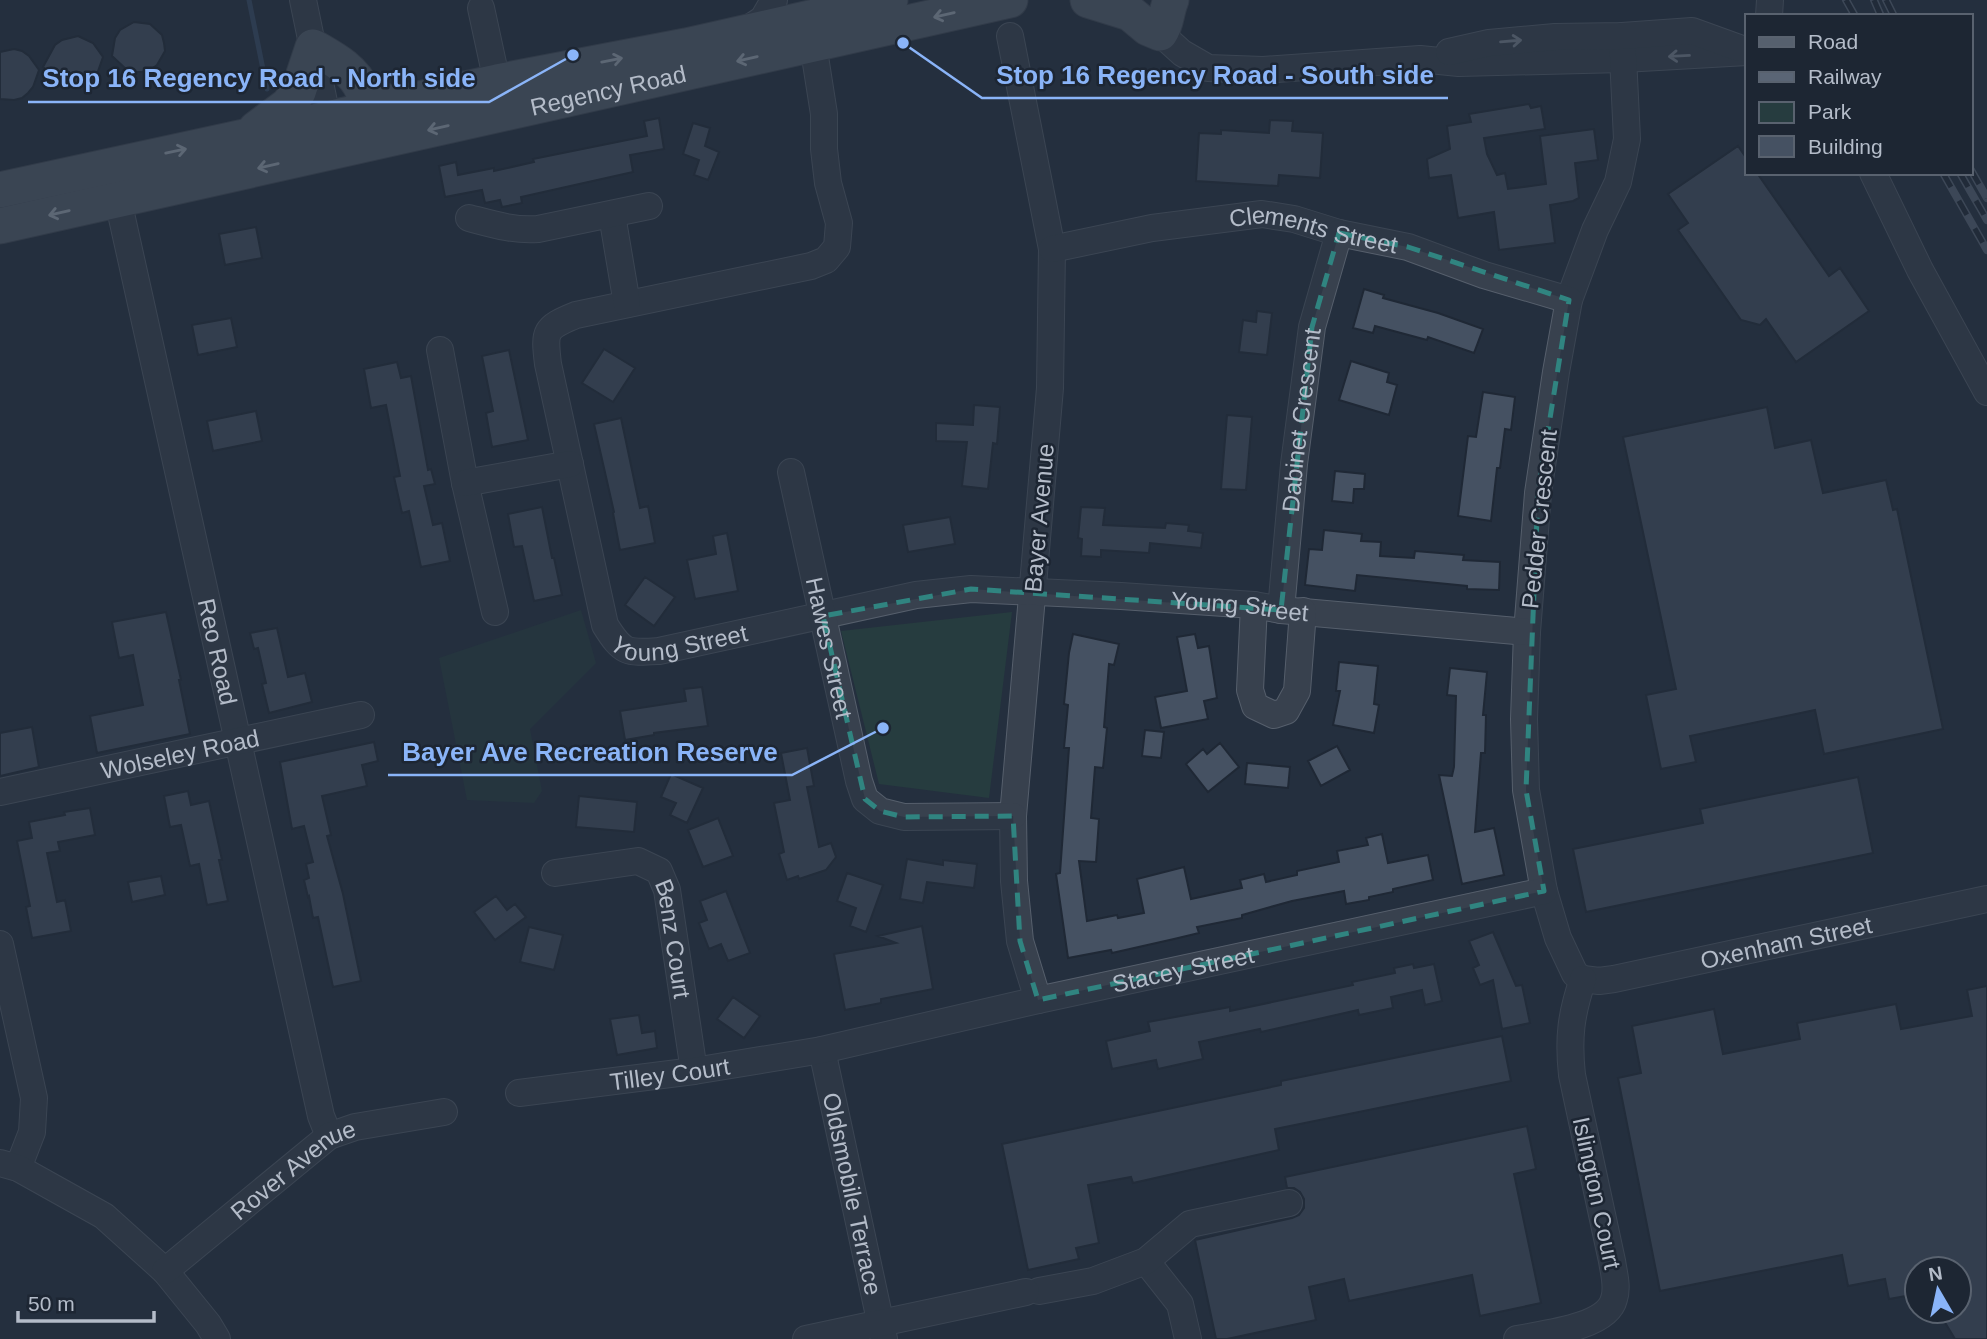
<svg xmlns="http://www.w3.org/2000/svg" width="1987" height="1339" font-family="Arial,sans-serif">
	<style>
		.green { fill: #263c3f }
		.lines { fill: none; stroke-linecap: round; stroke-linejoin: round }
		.stream { stroke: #394c67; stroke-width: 5 }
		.building { fill: #455162; stroke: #1f2835; stroke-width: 2 }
		.minor-casing { stroke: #565f6c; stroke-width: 28 }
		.major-casing { stroke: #414a57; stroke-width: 37 }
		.minor { stroke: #38414e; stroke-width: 26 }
		.major { stroke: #56606e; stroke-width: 35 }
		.rail-casing { stroke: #5a6575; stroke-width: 8 }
		.rail { stroke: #1d2633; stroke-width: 5; stroke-dasharray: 16; stroke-linecap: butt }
		.oneway { stroke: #a1aab7 }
		.oneway2 { stroke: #7c8592 }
		.marked { fill: none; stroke: #308480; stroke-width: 5; stroke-dasharray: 14 9; stroke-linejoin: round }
		.labels { text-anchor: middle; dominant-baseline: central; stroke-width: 5; stroke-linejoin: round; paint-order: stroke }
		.street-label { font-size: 24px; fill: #b4bcc9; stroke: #1d2633 }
		.leader { fill: none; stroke: #8ab4f8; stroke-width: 2.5 }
		.callout-dot { fill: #8ab4f8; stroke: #1d2633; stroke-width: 2.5 }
		.callout-label { font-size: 26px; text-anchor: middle; font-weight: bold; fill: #8ab4f8; stroke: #1d2633; stroke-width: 5; stroke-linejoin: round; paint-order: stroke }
	</style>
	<rect width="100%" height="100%" fill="#242f3e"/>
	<path class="green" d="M581 610 596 663 530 729 542 791 534 803 467 800 439 658Z
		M1012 612 989 798 879 784 841 631Z"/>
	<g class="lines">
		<path class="stream" d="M249 0 267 89"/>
	</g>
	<path class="building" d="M134 22 150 24 162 35 164 43 165 51 157 65 150 70 142 72H133L126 69 112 56 115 38 120 30Z
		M78 36 93 43 103 57 97 74 93 80 78 87H69L61 83 43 67 55 45 62 40Z
		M14 49 22 51 29 56 39 70 33 87 28 93 22 98 14 100 0 99V52Z
		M1529 104 1531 108 1541 106 1545 129 1484 138 1487 154 1497 175 1505 173 1508 189 1546 184 1540 136 1594 129 1598 160 1575 163 1579 198 1573 201 1550 205 1555 243 1499 250 1494 212 1458 218 1451 175 1429 178 1427 159 1450 149 1447 126 1471 122 1469 114Z
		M659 118 664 149 630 155 633 172 521 197 522 203 502 207 500 200 485 203 482 190 445 197 439 166 456 162 458 175 494 168V171L534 162 533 159 647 136 644 121Z
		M1270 120 1293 121 1292 131 1323 133 1320 178 1279 175 1278 186 1196 181 1199 133 1221 134V130L1269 133Z
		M693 123 710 128 705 146 719 152 708 180 694 175 699 160 683 154Z
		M1738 146 1747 159V173H1757L1829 276 1840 268 1869 311 1796 362 1766 319 1760 325 1741 320 1678 230 1688 223 1668 194Z
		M256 227 262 258 225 265 219 234Z
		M1364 289 1384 295 1383 298 1438 313 1483 329 1474 353 1428 337 1427 340 1375 326 1373 333 1353 328Z
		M1257 311 1272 313 1267 355 1239 352 1243 320 1256 322Z
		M231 318 237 347 198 355 192 325Z
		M604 349 635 368 613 402 582 383Z
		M509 350 528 440 492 447 486 413 493 411 482 356Z
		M1351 361 1389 373 1387 382 1397 385 1389 415 1339 400Z
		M397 362 401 378 411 376 428 470 431 469 435 484 424 486 433 525 442 523 450 561 421 567 409 511 402 513 394 477 400 476 386 405 371 408 364 369Z
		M1483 392 1515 397 1511 430 1505 429 1500 468H1497L1491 521 1458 516 1468 436 1476 437Z
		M974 405 1000 407 997 444 993 443 988 489 962 486 967 442 936 441V423L973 425Z
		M1767 407 1775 448 1811 440 1823 493 1886 480 1893 510 1897 509 1943 729 1824 754 1815 710 1690 736 1696 762 1661 769 1646 695 1676 689 1623 437Z
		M256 411 262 441 213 451 207 421Z
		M1227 415 1252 417 1246 490 1221 489Z
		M621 418 640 508 648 506 655 543 620 550 613 513 614 512 594 424Z
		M1335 471 1365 474 1364 489H1354L1353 503 1332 501Z
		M542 507 552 558H554L562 595 534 601 522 546 514 547 508 514Z
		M1081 507 1105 508 1103 525 1165 528 1166 523 1189 525 1188 531 1203 533 1201 548 1150 543 1149 553 1101 550V557L1081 556 1082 539 1078 538Z
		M950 517 955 544 908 552 903 525Z
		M1324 530 1362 534 1361 541 1381 542 1380 556 1414 558 1415 551 1464 555 1463 560 1500 562 1499 590 1467 589V586L1357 575 1355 591 1305 585 1309 549 1322 550Z
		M727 533 738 591 695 599 687 560 716 554 713 536Z
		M645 577 675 597 654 626 625 605Z
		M166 612 181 680H179L190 734 97 753 90 716 143 705 133 655 119 658 112 622Z
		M277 628 288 677 305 673 312 702 269 713 262 684 266 683 258 648 254 649 250 633Z
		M1073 634 1119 644 1114 665 1109 664 1104 727 1107 728 1103 768 1095 767 1091 818 1099 819 1096 862 1079 861 1087 921 1117 915 1118 918 1144 913 1137 879 1184 867 1191 899 1242 888 1240 880 1264 874 1266 882 1297 875V871L1339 862 1337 851 1368 845 1366 838 1382 834 1388 863 1428 855 1433 880 1393 889V892L1369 897V900L1346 904 1344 891 1292 901 1242 915V918L1197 927 1199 933 1174 939 1112 953 1111 950 1068 958 1056 874 1060 873 1069 748H1064L1068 705 1064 704 1069 653Z
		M1195 634 1198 648 1209 646 1217 698 1204 701 1208 719 1161 728 1155 697 1187 691 1177 637Z
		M1339 662 1378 666 1374 704 1379 705 1374 733 1333 725 1340 691H1336Z
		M1450 668 1487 672 1483 715H1486L1485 753H1481L1475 832 1494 828 1504 875 1462 884 1439 775 1452 776 1454 767 1456 696 1447 695Z
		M702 687 708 726 654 733V735L625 740 620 711 686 701 684 689Z
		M32 727 39 767 0 776V733Z
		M1145 730 1164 732 1161 758 1142 756Z
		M374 742 378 761 362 765 367 786 322 796 331 835 327 836 343 894 361 981 333 987 318 917 313 918 309 896 308 897 304 880 309 878 306 864 313 862 304 826 292 829 280 762Z
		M1220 743 1239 767 1208 792 1186 764 1203 749 1207 754Z
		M1337 746 1350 770 1321 786 1308 761Z
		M807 748 814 786 807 787 819 847 831 843 836 857 826 870 799 879 798 876 787 880 779 854 784 852 774 803 790 800 781 753Z
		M1247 763 1290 767 1288 788 1245 784Z
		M671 774 703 788 687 823 670 815 676 803 661 797Z
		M1858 777 1873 853 1586 912 1573 849 1703 823 1700 809Z
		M188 791 191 805 209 801 222 860H219L228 901 207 905 199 864 190 866 181 825 170 827 164 796Z
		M579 796 637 802 634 832 576 827Z
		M90 808 95 835 58 842 60 851 47 853 57 902 65 900 71 931 32 938 26 907 30 906 17 841 32 838 29 822 65 815 64 812Z
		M718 818 733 856 703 867 688 830Z
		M907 859 943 865V860L977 864 974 888 927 882 923 903 900 899Z
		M847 873 883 885 866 932 850 926 856 908 837 901Z
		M161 876 165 895 132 902 128 882Z
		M726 891 750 953 728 961 721 944 709 949 699 923 707 920 700 901Z
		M496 896 507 910 515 904 526 917 495 940 474 912Z
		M922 926 933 989 881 999V1003L845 1010 834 954 896 943 878 936Z
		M529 927 563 935 554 970 520 962Z
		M1493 932 1516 986 1522 985 1530 1023 1502 1029 1493 980 1480 985 1473 968 1479 965 1469 941Z
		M1413 964 1414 968 1434 964 1442 1001 1425 1005 1422 990 1391 997 1393 1008 1359 1015 1358 1010 1261 1032 1260 1029 1199 1042 1203 1059 1158 1069 1156 1060 1112 1069 1106 1041 1150 1031 1148 1022 1230 1007V1011L1353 985 1352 982 1395 973 1394 968Z
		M1987 986V1339H1955L1938 1311H1959V1269H1917V1294L1889 1299 1885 1279 1848 1286 1842 1255 1660 1291 1618 1078 1641 1073 1632 1026 1714 1009 1723 1054 1800 1039 1797 1023 1896 1004 1901 1029 1972 1016 1967 990Z
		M733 997 760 1016 744 1038 717 1019Z
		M639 1015 642 1033 655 1031 657 1048 617 1055 610 1019Z
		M1502 1036 1511 1081 1275 1129 1279 1150 1133 1183 1131 1177 1088 1185 1099 1243 1076 1248 1079 1259 1028 1270 1002 1144 1281 1085V1081Z
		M1527 1126 1536 1169 1514 1174 1541 1303 1480 1316 1472 1275 1349 1301 1344 1279 1309 1287 1316 1320 1227 1339H1216L1195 1240 1292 1218 1299 1215 1304 1208V1199L1300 1192 1294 1188H1287L1285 1177Z"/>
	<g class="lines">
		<g class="minor-casing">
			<g id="minor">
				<path d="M303 0 331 136"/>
				<path d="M481 8 497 82"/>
				<path d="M1769 16 1770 0"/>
				<path d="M742 33 763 19 774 0"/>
				<path d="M1160 33 1182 53 1208 68 1263 70 1420 59 1459 63 1623 59 1747 52"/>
				<path d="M1010 36 1052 249 1050 388 1013 816 1014 881 1020 941 1038 1000"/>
				<path id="s1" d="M1622 36 1627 139 1618 182 1595 230 1569 300 1556 372 1538 493 1527 632 1524 719 1526 790 1544 891 1558 938 1575 974 1583 979 1599 981 1614 979 1987 899"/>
				<path id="s2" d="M813 44 824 114V149L828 183 839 223 837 247 826 260 811 266 576 315C544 328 544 331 548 364L605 625C623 654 627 653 659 651L916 595 971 589 1121 596 1254 605 1281 610 1527 632"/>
				<path d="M1449 52 1489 43 1555 37 1622 36 1692 31 1739 48"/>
				<path d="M1873 173 1920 270 1987 392"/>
				<path id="s3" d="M114 182 321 1116 329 1136"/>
				<path d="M612 215 627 304"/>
				<path d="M469 218C492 224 514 231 538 229L649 206"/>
				<path id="s4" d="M1052 249 1152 228 1262 214 1294 219 1339 233 1408 247 1484 275 1569 300"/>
				<path d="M440 350 465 483 495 612"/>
				<path id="s5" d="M791 472 859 781 865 799 880 811 904 817 1013 816"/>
				<path d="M465 483 570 464"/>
				<path d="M1254 605 1250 690 1255 706 1274 715 1286 711 1297 691 1303 611"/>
				<path id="s6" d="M1281 610 1294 464 1312 327 1339 233"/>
				<path id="s7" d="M0 792 361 715"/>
				<path id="s8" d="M555 873 638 861 659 871 667 890 694 1071"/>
				<path d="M0 944 34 1098 32 1132 18 1168"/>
				<path id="s9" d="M822 1050 884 1339"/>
				<path id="s10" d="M519 1093 694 1071 822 1050 1038 1000 1544 891"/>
				<path d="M0 1163 18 1168 104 1216 165 1271 208 1324 217 1339"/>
				<path d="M1146 1261 1180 1304 1188 1339"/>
				<path id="s11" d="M165 1271 329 1136 355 1127 444 1112"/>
				<path d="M1039 1291 1093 1281 1146 1261 1190 1224 1289 1203"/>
				<path d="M806 1339 1026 1292"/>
				<path d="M1517 1339C1541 1334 1607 1328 1614 1299 1618 1287 1614 1274 1612 1261L1572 1075C1568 1038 1571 1014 1583 979"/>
			</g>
		</g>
		<g class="major-casing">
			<g id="major">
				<path d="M1088 0 1130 13 1148 28 1160 33C1167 23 1166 11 1171 0"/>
				<path d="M256 129 288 105 298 92 313 47C332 58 354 69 363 91L393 105"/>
				<path d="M0 190 497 82 686 46 890 0"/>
				<path id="s12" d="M0 226 1010 0"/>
			</g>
		</g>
		<use href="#minor" class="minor"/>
		<use href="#major" class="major"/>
		<g class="rail-casing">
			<path id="rail" d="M1846 0 1855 16
				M1874 0 1881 16
				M1886 0 1894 16
				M1971 170 1987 198
				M1943 173 1987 250
				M1960 173 1987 220"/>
		</g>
		<use href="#rail" class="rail"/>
	</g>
	<defs><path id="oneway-shaft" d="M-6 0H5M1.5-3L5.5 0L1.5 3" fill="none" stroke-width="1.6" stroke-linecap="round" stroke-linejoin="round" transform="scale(1.75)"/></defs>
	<g class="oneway">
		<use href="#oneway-shaft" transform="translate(944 15) rotate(167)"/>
		<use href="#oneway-shaft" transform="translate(747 59) rotate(167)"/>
		<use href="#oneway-shaft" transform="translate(612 60) rotate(-11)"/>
		<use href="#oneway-shaft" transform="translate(438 128) rotate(167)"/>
		<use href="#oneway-shaft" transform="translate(176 151) rotate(-12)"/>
		<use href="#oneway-shaft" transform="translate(268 166) rotate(167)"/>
		<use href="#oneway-shaft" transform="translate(59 213) rotate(167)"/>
	</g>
	<g class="oneway2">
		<use href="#oneway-shaft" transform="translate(1511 41) rotate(-5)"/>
		<use href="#oneway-shaft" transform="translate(1679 56) rotate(177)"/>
	</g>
	<path d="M0 0H1987V1339H0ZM1339 233 1408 247 1569 300 1538 493 1526 790 1544 891 1038 1000 1020 941 1013 816 904 817 880 811 865 799 823 616 971 589 1281 610 1312 327Z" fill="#242f3e" fill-opacity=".55" fill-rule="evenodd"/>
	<path class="marked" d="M1339 233 1408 247 1569 300 1538 493 1526 790 1544 891 1038 1000 1020 941 1013 816 904 817 880 811 865 799 823 616 971 589 1281 610 1312 327Z"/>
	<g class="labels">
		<g class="street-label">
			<text stroke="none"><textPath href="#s12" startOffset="623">Regency Road</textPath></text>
			<text stroke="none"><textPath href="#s4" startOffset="266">Clements Street</textPath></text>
			<text stroke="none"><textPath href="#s6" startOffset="191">Dabinet Crescent</textPath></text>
			<text transform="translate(1039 518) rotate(-85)">Bayer Avenue</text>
			<text transform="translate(1539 519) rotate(-84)">Pedder Crescent</text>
			<text stroke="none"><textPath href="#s2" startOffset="1465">Young Street</textPath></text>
			<text stroke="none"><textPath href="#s2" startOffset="898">Young Street</textPath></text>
			<text stroke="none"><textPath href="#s5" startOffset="180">Hawes Street</textPath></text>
			<text stroke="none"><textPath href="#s3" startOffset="481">Reo Road</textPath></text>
			<text stroke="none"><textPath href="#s7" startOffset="184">Wolseley Road</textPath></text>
			<text stroke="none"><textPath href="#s8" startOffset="177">Benz Court</textPath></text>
			<text stroke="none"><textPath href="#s1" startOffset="1176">Oxenham Street</textPath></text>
			<text stroke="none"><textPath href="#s10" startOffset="676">Stacey Street</textPath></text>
			<text stroke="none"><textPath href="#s10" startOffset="152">Tilley Court</textPath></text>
			<text stroke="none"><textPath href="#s11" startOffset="164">Rover Avenue</textPath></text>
			<text transform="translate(1597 1193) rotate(78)">Islington Court</text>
			<text stroke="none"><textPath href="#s9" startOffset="147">Oldsmobile Terrace</textPath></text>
		</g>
	</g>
	<path class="leader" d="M903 43L982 98H1448M573 55L489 102H28M883 728L792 775H388"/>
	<g class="callout-dot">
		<circle cx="903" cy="43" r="7"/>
		<circle cx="573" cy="55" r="7"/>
		<circle cx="883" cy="728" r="7"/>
	</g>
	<g class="callout-label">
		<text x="1215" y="84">Stop 16 Regency Road - South side</text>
		<text x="259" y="87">Stop 16 Regency Road - North side</text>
		<text x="590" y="761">Bayer Ave Recreation Reserve</text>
	</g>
	<rect x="1745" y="14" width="228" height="161" fill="#1d2633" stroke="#59626f" stroke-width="2"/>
	<rect x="1759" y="37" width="35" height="10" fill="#56606e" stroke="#59626f" stroke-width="2"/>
	<text x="1808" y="49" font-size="21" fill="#b4bcc9">Road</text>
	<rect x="1759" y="72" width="35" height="10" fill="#5a6575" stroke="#59626f" stroke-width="2"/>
	<text x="1808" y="84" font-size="21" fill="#b4bcc9">Railway</text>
	<rect x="1759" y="102" width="35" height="21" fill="#263c3f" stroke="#59626f" stroke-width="2"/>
	<text x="1808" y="119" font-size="21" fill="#b4bcc9">Park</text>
	<rect x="1759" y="136" width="35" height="21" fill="#455162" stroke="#59626f" stroke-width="2"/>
	<text x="1808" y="154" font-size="21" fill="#b4bcc9">Building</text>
	<g transform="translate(1938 1290) rotate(351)"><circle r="33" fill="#1d2633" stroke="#59626f" stroke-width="2"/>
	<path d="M0-5L12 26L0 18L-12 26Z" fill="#8ab4f8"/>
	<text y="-10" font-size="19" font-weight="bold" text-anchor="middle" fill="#b4bcc9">N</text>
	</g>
	<path d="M18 1311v10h136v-10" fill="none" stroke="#b4bcc9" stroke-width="3.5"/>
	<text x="28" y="1311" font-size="21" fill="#b4bcc9" stroke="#1d2633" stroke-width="5" paint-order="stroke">50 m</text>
</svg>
